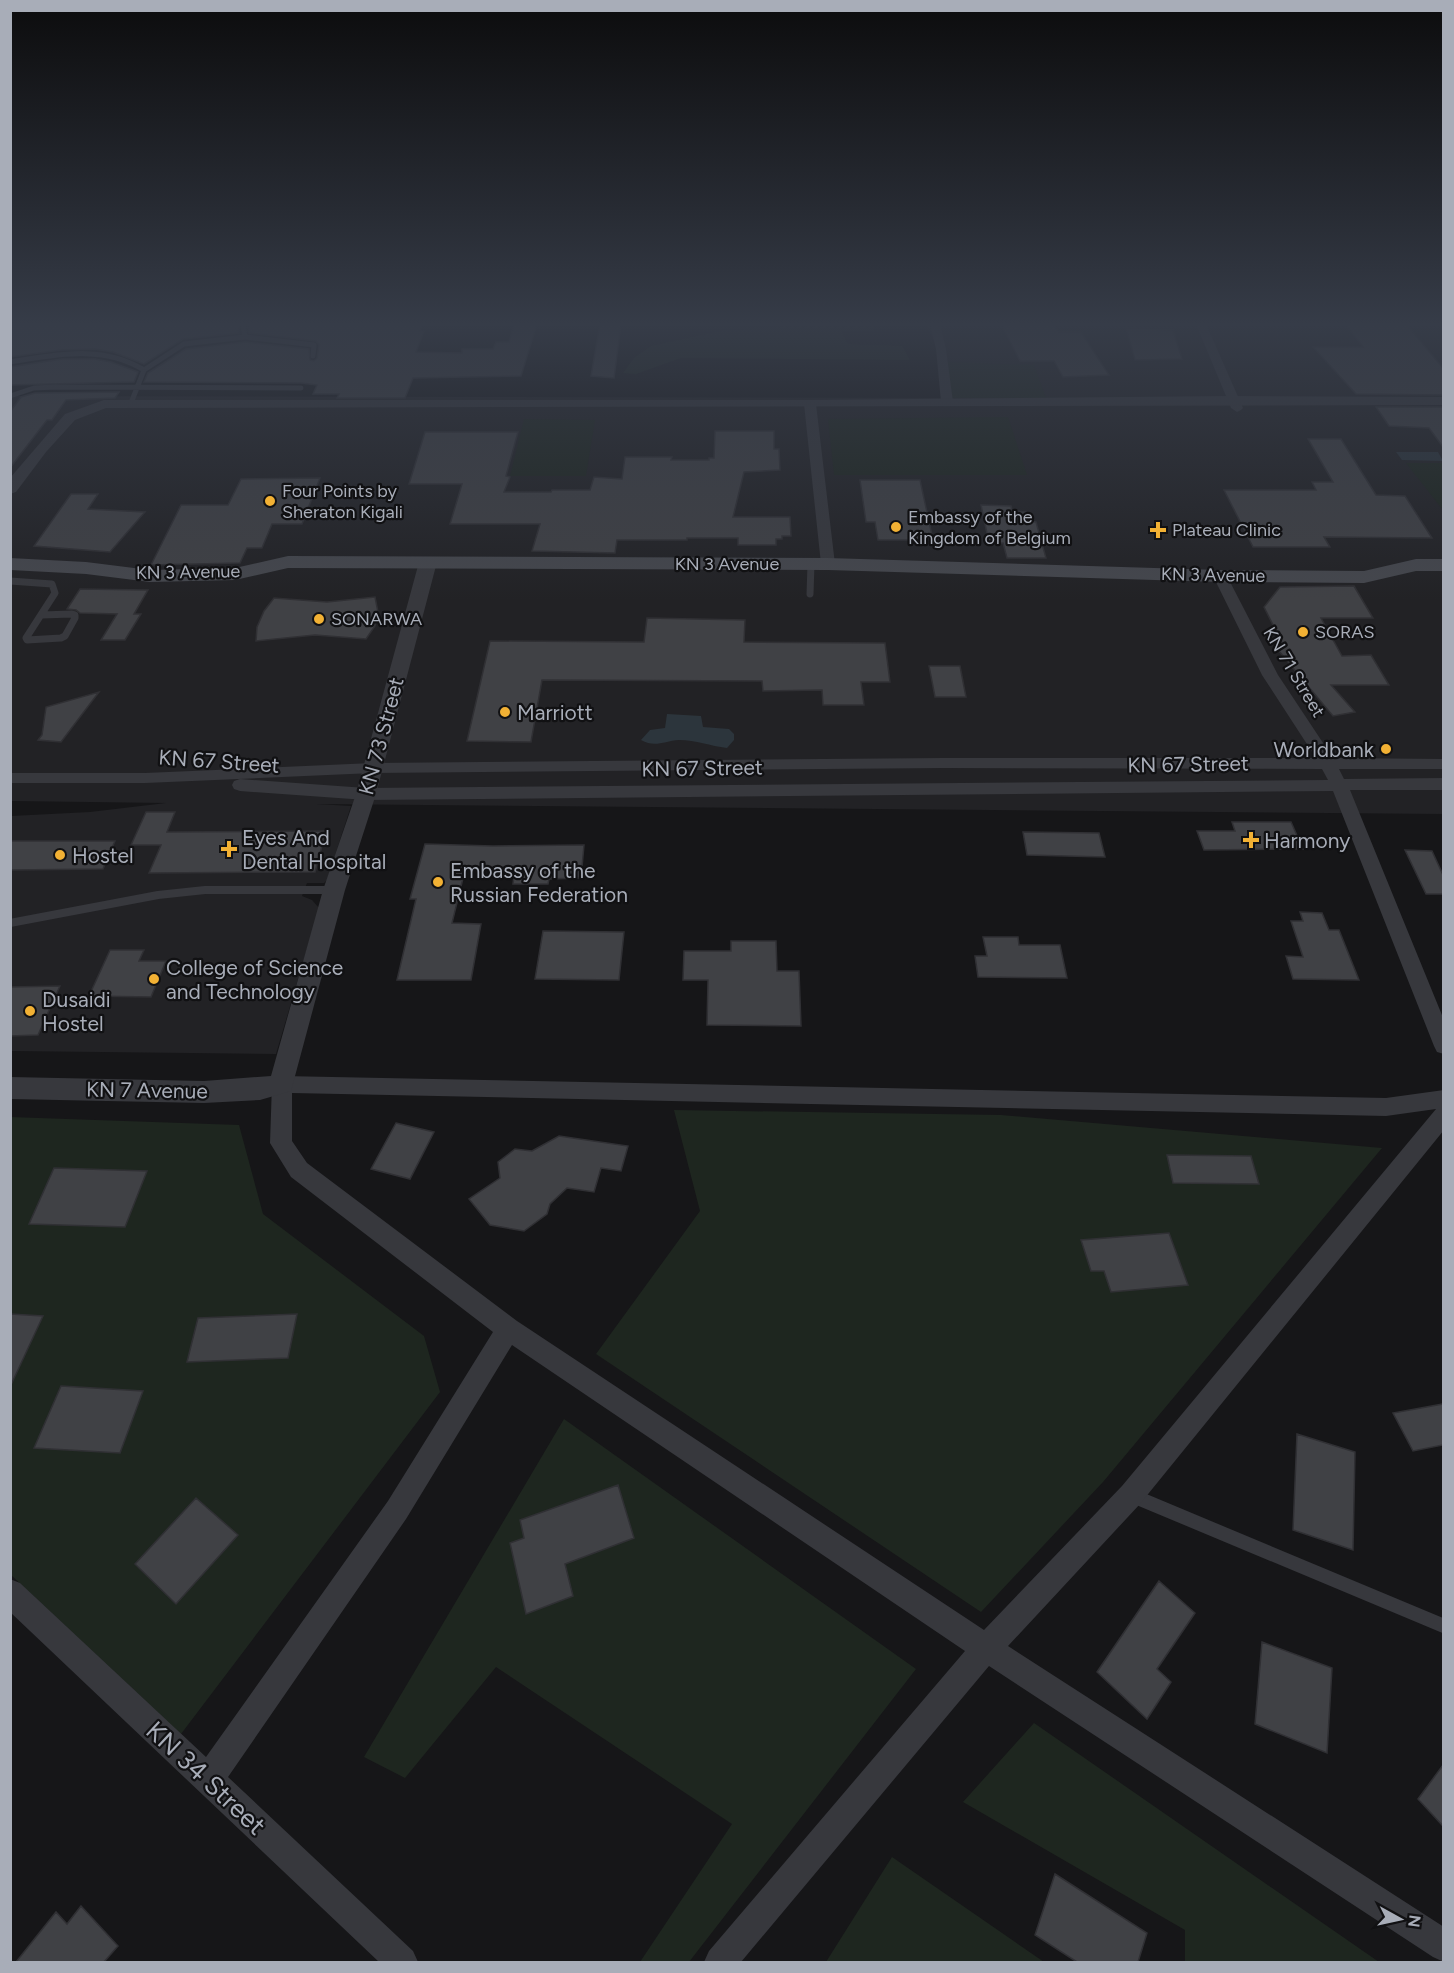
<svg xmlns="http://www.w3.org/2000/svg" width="1454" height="1973" font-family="Figtree,sans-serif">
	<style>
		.built { fill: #222225 }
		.green { fill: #1e261f }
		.water { fill: #2c353c }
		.building { fill: #404145; stroke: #303034; stroke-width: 1.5 }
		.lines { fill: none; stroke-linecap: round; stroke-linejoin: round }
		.service-far3 { stroke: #37383d; stroke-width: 5 }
		.service-far2 { stroke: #37383d; stroke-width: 7 }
		.service-far1 { stroke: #37383d; stroke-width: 8 }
		.service { stroke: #37383d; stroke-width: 14 }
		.minor { fill: #37383d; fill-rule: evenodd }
		.tertiary { fill: #37383d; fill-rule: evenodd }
		.secondary { fill: #45474d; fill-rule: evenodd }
		.poi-dot { fill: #f2b134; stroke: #111113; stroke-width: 2 }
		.labels { text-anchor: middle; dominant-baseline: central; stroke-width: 4.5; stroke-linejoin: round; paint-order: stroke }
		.far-poi-label { font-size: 18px; fill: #a8adb8; stroke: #111113; text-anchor: start }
		.far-street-label { font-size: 18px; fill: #a8adb8; stroke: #111113 }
		.poi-label { font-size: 21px; fill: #a8adb8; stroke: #111113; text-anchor: start }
		.street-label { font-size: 21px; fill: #a8adb8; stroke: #111113 }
		.near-street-label { font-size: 26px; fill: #a8adb8; stroke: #111113 }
	</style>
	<rect width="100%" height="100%" fill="#161618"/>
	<path class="built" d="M925 324H1443V814L316 804 351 806 327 880 324 883H307L302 896 312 900 319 908 276 1054 11 1051V816L90 812 166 803 11 801 10 396 967 398Z"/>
	<path class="green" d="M781 324 875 325 872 331H841L848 344 902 346 910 360 681 358 636 374 623 373 634 358 651 346 725 330 774 329Z
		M944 362 1034 365 1046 398H950Z
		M1008 417 1027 475H834L828 419Z
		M524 419 595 420 586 476H510Z
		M1443 463H1444L1443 510 1406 463Z
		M674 1110 1001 1115 1382 1148 1103 1482 981 1612 596 1354 700 1211Z
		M10 1117 239 1125 263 1214 424 1336 440 1392 181 1734 11 1575Z
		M564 1419 916 1669 689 1962H640L732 1824 496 1667 405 1778 364 1757Z
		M1034 1723 1379 1962H1185V1930L963 1802Z
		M892 1857 1044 1962H826Z"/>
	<path class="water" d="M1396 452H1438L1443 461 1402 460Z
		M667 714 701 716 703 727 729 729 734 734V740L727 748C710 746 696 740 679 740 664 741 655 748 641 740L650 730 665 728Z"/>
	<path class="building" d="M10 324H238L239 333 183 339 144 364 113 352 95 349 61 350 10 357Z
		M248 324H422L420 331H424L416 352 462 353V349H493L496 342H509L514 324H537L521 376 413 378 405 398H337L339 394H313L317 385 301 383 144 382 148 373 186 349 245 342 309 349 310 360 314 361 317 358 319 345 316 341 249 333Z
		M600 324H621L614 378 591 376Z
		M1001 324H1053L1059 332H1081L1109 375 1063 377 1054 361H1020Z
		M1345 324H1406L1443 368V395L1356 394 1313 347H1363Z
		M1126 328 1173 330 1182 359 1135 360Z
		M62 359H95L111 362 138 372 134 382 10 385V367Z
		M119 392 115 398 66 400 52 420H47L10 468V412L21 397 35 393Z
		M1376 407H1443V447L1429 428 1389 426Z
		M715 431H774V449H779L780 470 744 472 733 517H790L791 536H782V539H776V545H738V538H687V540H617L615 553 532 551 540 524H450L462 484H409L425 432H518L506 476 510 477 504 492H551L552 490H590L594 477 622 479 625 457H672L671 460H709V458H714Z
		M1308 439H1341L1376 495 1405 496 1432 538 1324 537 1330 547H1253L1224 490H1316L1312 482H1333Z
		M320 478 302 524H272L262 548H247L240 563 151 565 181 505H228L241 479Z
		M860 480H920L933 540H878L875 522H866Z
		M71 494H98L88 509 145 512 110 552 34 546Z
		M981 505 1011 506 1012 511 1026 512 1029 521 1036 522 1046 558H1007L1003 543H989Z
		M1354 586 1373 618H1321L1342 656 1371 655 1389 685H1331L1355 712 1333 716 1307 685H1304L1298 674 1279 651 1284 647 1264 607 1280 587Z
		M80 589 148 590 134 614H141L125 640H101L117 614 80 613 76 610 67 609Z
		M375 597 378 612 375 626 366 639 315 635 256 641 257 627 264 611 274 598 327 602Z
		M647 618 745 620 744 642 885 643 890 682H861L864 705H823L822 690 763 691 762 681 542 680 531 742 467 741 490 641 644 642Z
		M929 666H960L966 697H935Z
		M99 692 61 742 38 740 42 735 46 707Z
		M146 812H175L167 832 326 831 315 872 149 873 161 845H131Z
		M1232 822H1291L1303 849 1204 850 1197 831H1235Z
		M1023 832 1099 833 1105 857 1027 855Z
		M10 841H115L103 869 10 870Z
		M425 844 493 846 584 845 581 878 549 879 548 884H513L515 867 466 866 452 923 481 924 471 980H397L416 899H410Z
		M1405 850 1432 851 1443 875V894H1426Z
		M1300 912 1322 913 1329 930H1339L1359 980 1293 979 1286 956 1303 957 1291 921H1303Z
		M543 931 624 932 619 980 535 979Z
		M983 937H1018L1019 945H1060L1067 978 978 977 975 956H987Z
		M731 941H776L777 971H799L801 1026 707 1025 708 980H683L684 951H731Z
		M110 950H144L139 961H166L151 997 89 996Z
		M60 986 38 1035 10 1036V987Z
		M396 1123 434 1132 410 1179 371 1169Z
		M559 1136 628 1146 621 1171 601 1168 594 1192 567 1188 550 1204 547 1214 524 1231 490 1225 469 1199 500 1178 498 1162 515 1149 532 1151Z
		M1167 1155 1251 1156 1259 1184 1173 1183Z
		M54 1168 147 1171 125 1227 29 1224Z
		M1169 1233 1188 1285 1111 1292 1104 1271H1091L1081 1240Z
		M10 1314 43 1316 10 1387Z
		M297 1314 288 1358 187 1362 198 1318Z
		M61 1386 143 1391 120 1453 34 1448Z
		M1443 1404V1445L1413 1451 1393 1413Z
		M1297 1434 1355 1452 1353 1550 1293 1530Z
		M618 1485 634 1538 565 1564 573 1596 526 1614 510 1543 524 1538 520 1520Z
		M196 1498 238 1535 176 1604 135 1564Z
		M1159 1581 1195 1613 1157 1669 1171 1682 1147 1719 1097 1672Z
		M1262 1642 1332 1668 1327 1753 1255 1724Z
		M1443 1765V1826L1418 1799Z
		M1055 1874 1147 1933 1138 1962H1077L1035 1935Z
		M81 1906 118 1946 104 1962H16L56 1912 67 1924Z"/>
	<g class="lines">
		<path class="service-far3" d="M245 337 314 345 313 356
			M10 362C56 355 102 344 144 370
			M10 396 34 388 55 387 301 388
			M131 403 144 370 184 344 245 337 243 324"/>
		<path class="service-far2" d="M10 581 52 584 55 593 26 638 27 640 61 638 65 636 75 618V615L71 614 42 615
			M810 594 811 564"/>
		<path class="service-far1" d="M10 923 158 895 205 890H334"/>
		<path class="service" d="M1133 1496 1444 1626"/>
		<path class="minor" d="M930 324H940L946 349 953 402 947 406 941 402 936 349Z
			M1196 324H1206L1243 408 1241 410 1237 412 1231 408Z
			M810 400 816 404 835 564 828 568 821 564 804 404Z
			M1220 572 1227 576 1278 675 1333 758 1444 759V769H1339L1344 779 1444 778V790H1350L1444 1020V1054L1437 1052 1434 1046 1333 791 366 800 240 791 234 789 232 785 234 781 240 779 366 788 1328 780 1322 769 944 768 373 773 145 783H10V773H145L373 763 944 758H1316L1262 675 1213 576Z
			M282 1076 1386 1098 1444 1090V1130L1140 1504 1008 1646 1444 1927V1962L1433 1957 989 1666 741 1962H704L709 1951 965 1651 512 1345 406 1519 228 1777 413 1951 418 1962H379L10 1612V1579L20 1583 206 1757 388 1501 493 1332 291 1177 270 1143 272 1084 275 1078ZM292 1093 1386 1116 1436 1109 1122 1486 984 1630 517 1321 307 1163 292 1141Z"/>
		<path class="tertiary" d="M1232 396 1444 397V405L106 408 75 420 46 452 16 492 10 494V478L65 414 104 400H810Z
			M428 557 434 558 437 562 376 794 345 890 291 1091 260 1100 204 1103 10 1099V1077L204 1081 271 1076 323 890 356 794 419 562 422 558Z"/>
		<path class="secondary" d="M288 556 828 558 1220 570 1364 571 1416 559H1444V571H1416L1364 583 1220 582 828 570 288 568 235 580 150 582 86 574 10 570V558L86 562 150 570 235 568Z"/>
	</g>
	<linearGradient id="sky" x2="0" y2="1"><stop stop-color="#0c0c0d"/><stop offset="0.54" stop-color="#363c48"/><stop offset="1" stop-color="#363c48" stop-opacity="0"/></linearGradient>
	<rect width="1454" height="600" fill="url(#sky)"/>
	<g class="poi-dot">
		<circle cx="270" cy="501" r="6"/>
		<circle cx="896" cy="527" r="6"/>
		<path d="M1155 521h6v6h6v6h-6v6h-6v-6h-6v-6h6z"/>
		<circle cx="319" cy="619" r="6"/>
		<circle cx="1303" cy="632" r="6"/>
		<circle cx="505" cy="712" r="6"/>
		<circle cx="1386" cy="749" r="6"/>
		<path d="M1248 831h6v6h6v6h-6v6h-6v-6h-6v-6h6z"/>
		<path d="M226 840h6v6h6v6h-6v6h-6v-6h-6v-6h6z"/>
		<circle cx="60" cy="855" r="6"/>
		<circle cx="438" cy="882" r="6"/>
		<circle cx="154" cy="979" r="6"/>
		<circle cx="30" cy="1011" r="6"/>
	</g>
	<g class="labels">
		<g class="far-poi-label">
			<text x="282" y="491">Four Points by<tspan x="282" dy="21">Sheraton Kigali</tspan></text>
			<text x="908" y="517">Embassy of the<tspan x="908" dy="21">Kingdom of Belgium</tspan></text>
			<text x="1172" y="530">Plateau Clinic</text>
			<text x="331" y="619">SONARWA</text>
			<text x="1315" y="632">SORAS</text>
		</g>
		<g class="far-street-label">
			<text x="727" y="564">KN 3 Avenue</text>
			<text transform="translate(188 572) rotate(-1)">KN 3 Avenue</text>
			<text transform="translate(1213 575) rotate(1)">KN 3 Avenue</text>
			<text transform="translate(1294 672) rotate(59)">KN 71 Street</text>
		</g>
		<g class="poi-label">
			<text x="517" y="712">Marriott</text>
			<text x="1374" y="749" text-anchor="end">Worldbank</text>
			<text x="242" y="837">Eyes And<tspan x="242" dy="24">Dental Hospital</tspan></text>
			<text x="1264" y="840">Harmony</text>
			<text x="72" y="855">Hostel</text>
			<text x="450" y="870">Embassy of the<tspan x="450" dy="24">Russian Federation</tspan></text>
			<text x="166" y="967">College of Science<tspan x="166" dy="24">and Technology</tspan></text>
			<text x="42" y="999">Dusaidi<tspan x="42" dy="24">Hostel</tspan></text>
		</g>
		<g class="street-label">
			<text transform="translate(381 736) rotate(-75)">KN 73 Street</text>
			<text transform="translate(219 761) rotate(4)">KN 67 Street</text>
			<text transform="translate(1188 764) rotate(-1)">KN 67 Street</text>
			<text transform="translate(702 768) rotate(-1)">KN 67 Street</text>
			<text transform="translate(147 1090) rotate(1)">KN 7 Avenue</text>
		</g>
		<g class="near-street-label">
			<text transform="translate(206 1778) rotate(43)">KN 34 Street</text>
		</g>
	</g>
	<rect width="1454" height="1973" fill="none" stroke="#a8adb8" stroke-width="24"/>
	<g transform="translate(1400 1919) rotate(98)" stroke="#111113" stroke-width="4.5" paint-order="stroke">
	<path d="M0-4.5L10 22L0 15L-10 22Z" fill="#a8adb8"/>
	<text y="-9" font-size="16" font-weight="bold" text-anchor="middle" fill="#a8adb8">N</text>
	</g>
</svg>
